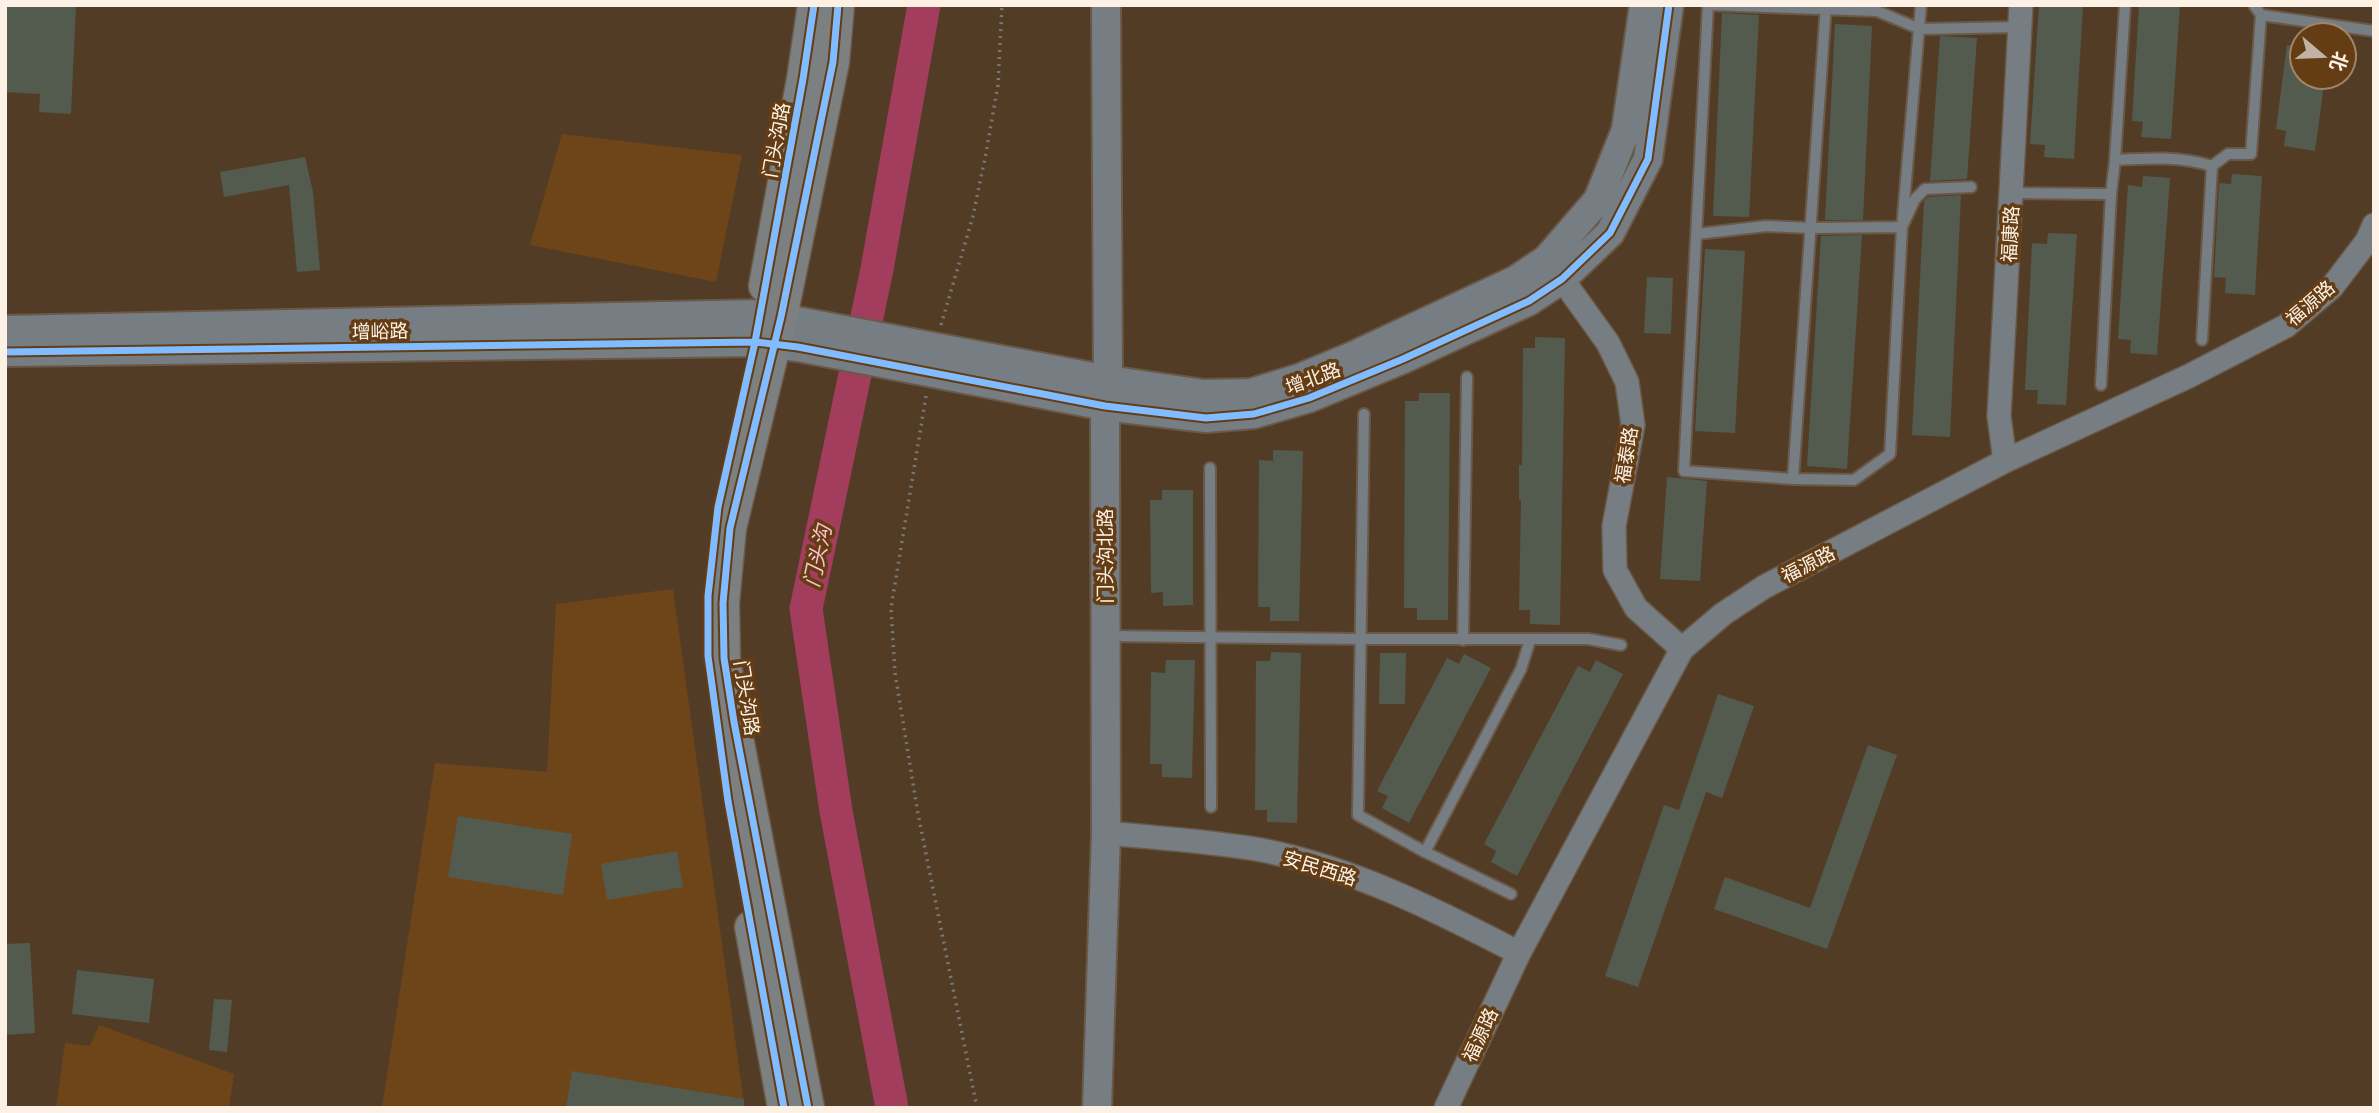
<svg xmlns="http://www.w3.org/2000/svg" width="2379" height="1113" font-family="'IBM Plex Sans','Noto Sans SC',sans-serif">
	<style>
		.built { fill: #6e4519 }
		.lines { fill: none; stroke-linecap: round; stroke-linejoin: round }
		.river { stroke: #a33d5d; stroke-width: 33 }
		.building { fill: #535b4f }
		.service-casing { stroke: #6a5948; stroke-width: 14 }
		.minor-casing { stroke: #6a5948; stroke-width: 26 }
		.tertiary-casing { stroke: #6a5948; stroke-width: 32 }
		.secondary-casing { stroke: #6a5948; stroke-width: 35 }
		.path { stroke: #797877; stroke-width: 3.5; stroke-dasharray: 2 5; stroke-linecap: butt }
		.service { stroke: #767e84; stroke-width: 10 }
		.minor { stroke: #767e84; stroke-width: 23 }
		.tertiary { stroke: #767e84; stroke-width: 28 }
		.secondary { stroke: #7c8081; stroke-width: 32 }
		.cycleway-casing { stroke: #643d14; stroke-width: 11 }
		.cycleway { stroke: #80bcff; stroke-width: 7 }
		.labels { text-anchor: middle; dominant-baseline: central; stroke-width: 7; stroke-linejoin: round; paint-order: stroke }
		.street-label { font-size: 19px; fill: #fdf1e6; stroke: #643d14 }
		.water-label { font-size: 21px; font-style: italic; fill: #fec2d0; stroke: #643d14 }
	</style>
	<rect width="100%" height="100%" fill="#523c26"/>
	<path class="built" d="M562 134 742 155 716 282 530 245Z
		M673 589 744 1103 739 1108H382L435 763 547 772 556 604Z
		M99 1025 234 1074 229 1108H56L65 1043 90 1046Z"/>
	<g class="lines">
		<path class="river" d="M892 1108 836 811 806 609 877 269 924 5"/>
	</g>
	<path class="building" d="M5 5H76L71 114 39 112 40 94 5 92Z
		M2039 5H2083L2074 159 2044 157 2045 145 2030 144Z
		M2139 5H2180L2171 139 2141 137 2143 122 2132 121Z
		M1722 13 1759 15 1749 217 1713 216Z
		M1835 24 1872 26 1863 220H1825Z
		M1940 36 1977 38 1967 179 1930 181Z
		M2287 45 2302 46V77H2325L2315 151 2284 146 2286 131 2276 129Z
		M305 157 313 192 320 270 297 272 289 185 224 197 220 172Z
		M2232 174 2262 176 2255 295 2225 293 2226 278 2214 277 2219 183 2231 184Z
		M2143 176 2170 178 2157 355 2130 353 2131 340 2118 339 2128 185 2142 187Z
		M1961 195 1950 437 1912 435 1924 201 1928 197Z
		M2048 233 2077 234 2066 405 2037 404 2038 390H2025L2032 243 2047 244Z
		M1862 235 1847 469 1807 466 1821 236Z
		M1705 249 1745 251 1735 433 1695 431Z
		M1647 277 1673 278 1671 334 1644 333Z
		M1535 337 1565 338 1560 625 1530 624V610H1519L1521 500H1519V465H1522L1523 348H1535Z
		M1419 393H1450L1448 620H1417V608H1404L1405 401H1419Z
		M1273 450 1303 451 1299 621H1270V607H1258L1259 460 1273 461Z
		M1667 477 1707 481 1700 581 1660 579Z
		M1162 490H1193V605L1163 606V592L1151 593 1150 500H1162Z
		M1271 652 1301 653 1297 823 1267 822V810H1255L1256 661H1270Z
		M1380 653H1406L1405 704H1379Z
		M1464 654 1491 668 1409 823 1382 808 1388 796 1377 791 1447 658 1459 664Z
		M1166 660H1195L1192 778 1162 777V764H1150L1151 672 1165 673Z
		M1596 660 1623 674 1517 876 1491 862 1496 851 1484 844 1578 666 1590 672Z
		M1718 694 1754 706 1722 798 1706 792 1638 987 1605 976 1664 805 1679 810Z
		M1868 745 1897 755 1827 949 1714 909 1725 877 1810 908Z
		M458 816 572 834 563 895 448 877Z
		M677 851 683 887 607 900 601 864Z
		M30 943 35 1033 5 1035V944Z
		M77 970 154 979 149 1023 72 1014Z
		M214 999 232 1000 227 1052 209 1050Z
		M572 1071 744 1099V1108H566Z"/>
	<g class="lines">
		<g class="service-casing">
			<path id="service" d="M1708 5 1684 471 1793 479 1854 480 1890 454 1902 227 1921 5
				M1711 5 1877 11 1920 29 2019 27
				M2254 5 2261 15 2374 31
				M2115 160 2125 5
				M2012 193 2111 194
				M1697 234 1766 226 1811 228 1902 227 1915 199 1925 189 1971 187
				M2202 340 2212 166 2228 154H2251L2261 15
				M2101 385 2111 194 2115 160C2149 158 2180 156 2212 166
				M1364 414 1358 815 1425 852 1511 894
				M1210 468 1211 807
				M1793 479 1826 5
				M1108 636 1361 639H1588L1621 645
				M1463 640 1467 377
				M1425 852 1521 669 1530 640"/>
		</g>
		<g class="minor-casing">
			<path id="minor" d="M1552 265 1608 343 1627 382 1633 425 1614 526 1615 570 1636 608 1682 649
				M2005 461 1999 416 2021 5
				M1106 833C1157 838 1210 841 1261 850 1353 868 1436 910 1519 953
				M1446 1108 1519 953 1682 649 1723 614 1764 587 2005 461 2187 377 2286 326 2332 287 2367 241 2374 225"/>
		</g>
		<g class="tertiary-casing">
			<path id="tertiary" d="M5 330 760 314 1108 380 1204 394 1251 393 1300 378 1353 356 1516 280 1547 259 1598 200 1626 130 1644 5
				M5 352 755 342 798 347 1105 406 1206 418 1254 414 1309 398 1403 359 1529 301 1562 279 1610 233 1648 159 1669 5
				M1097 1108 1106 833 1105 406 1108 380 1106 5"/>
		</g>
		<g class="secondary-casing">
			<path id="secondary" d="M765 286 803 79 814 5
				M751 927 784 1108
				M808 1108 734 722 724 658 723 603 730 528 781 317 833 62 838 5"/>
		</g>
		<path class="path" d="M941 325 973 216 986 153 998 85 1002 5
			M926 396 891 608 895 673 918 814 977 1108"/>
		<use href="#service" class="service"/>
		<use href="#minor" class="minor"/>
		<use href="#tertiary" class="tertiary"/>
		<use href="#secondary" class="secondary"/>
		<g class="cycleway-casing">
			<path id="cycleway" d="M5 352 755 342 798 347 1105 406 1206 418 1254 414 1309 398 1403 359 1529 301 1562 279 1610 233 1648 159 1669 5
				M784 1108 728 801 708 656V596L718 507 755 342 803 79 814 5
				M808 1108 734 722 724 658 723 603 730 528 781 317 833 62 838 5"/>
		</g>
		<use href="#cycleway" class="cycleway"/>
	</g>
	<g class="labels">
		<g class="street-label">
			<text transform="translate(776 140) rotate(-80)">门头沟路</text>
			<text transform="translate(2010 234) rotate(-87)">福康路</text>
			<text transform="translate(2310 303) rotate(-41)">福源路</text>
			<text transform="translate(380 331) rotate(-1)">增峪路</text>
			<text transform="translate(1313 378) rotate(-20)">增北路</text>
			<text transform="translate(1626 455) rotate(-81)">福泰路</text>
			<text transform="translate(1105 556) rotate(-90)">门头沟北路</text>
			<text transform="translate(1808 564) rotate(-27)">福源路</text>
			<text transform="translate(747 698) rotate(81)">门头沟路</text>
			<text transform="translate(1320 868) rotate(17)">安民西路</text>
			<text transform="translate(1480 1035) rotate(-65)">福源路</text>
		</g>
		<g class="water-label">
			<text transform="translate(817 556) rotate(-78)">门头沟</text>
		</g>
	</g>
	<rect width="2379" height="1113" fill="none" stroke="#fdf1e6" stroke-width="14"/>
	<g transform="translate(2323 56) rotate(109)"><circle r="33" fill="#643d14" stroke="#a18568" stroke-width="2"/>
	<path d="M0-5L12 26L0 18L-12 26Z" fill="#c1b2a3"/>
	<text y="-10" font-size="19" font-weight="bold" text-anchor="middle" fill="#fdf1e6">北</text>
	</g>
</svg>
